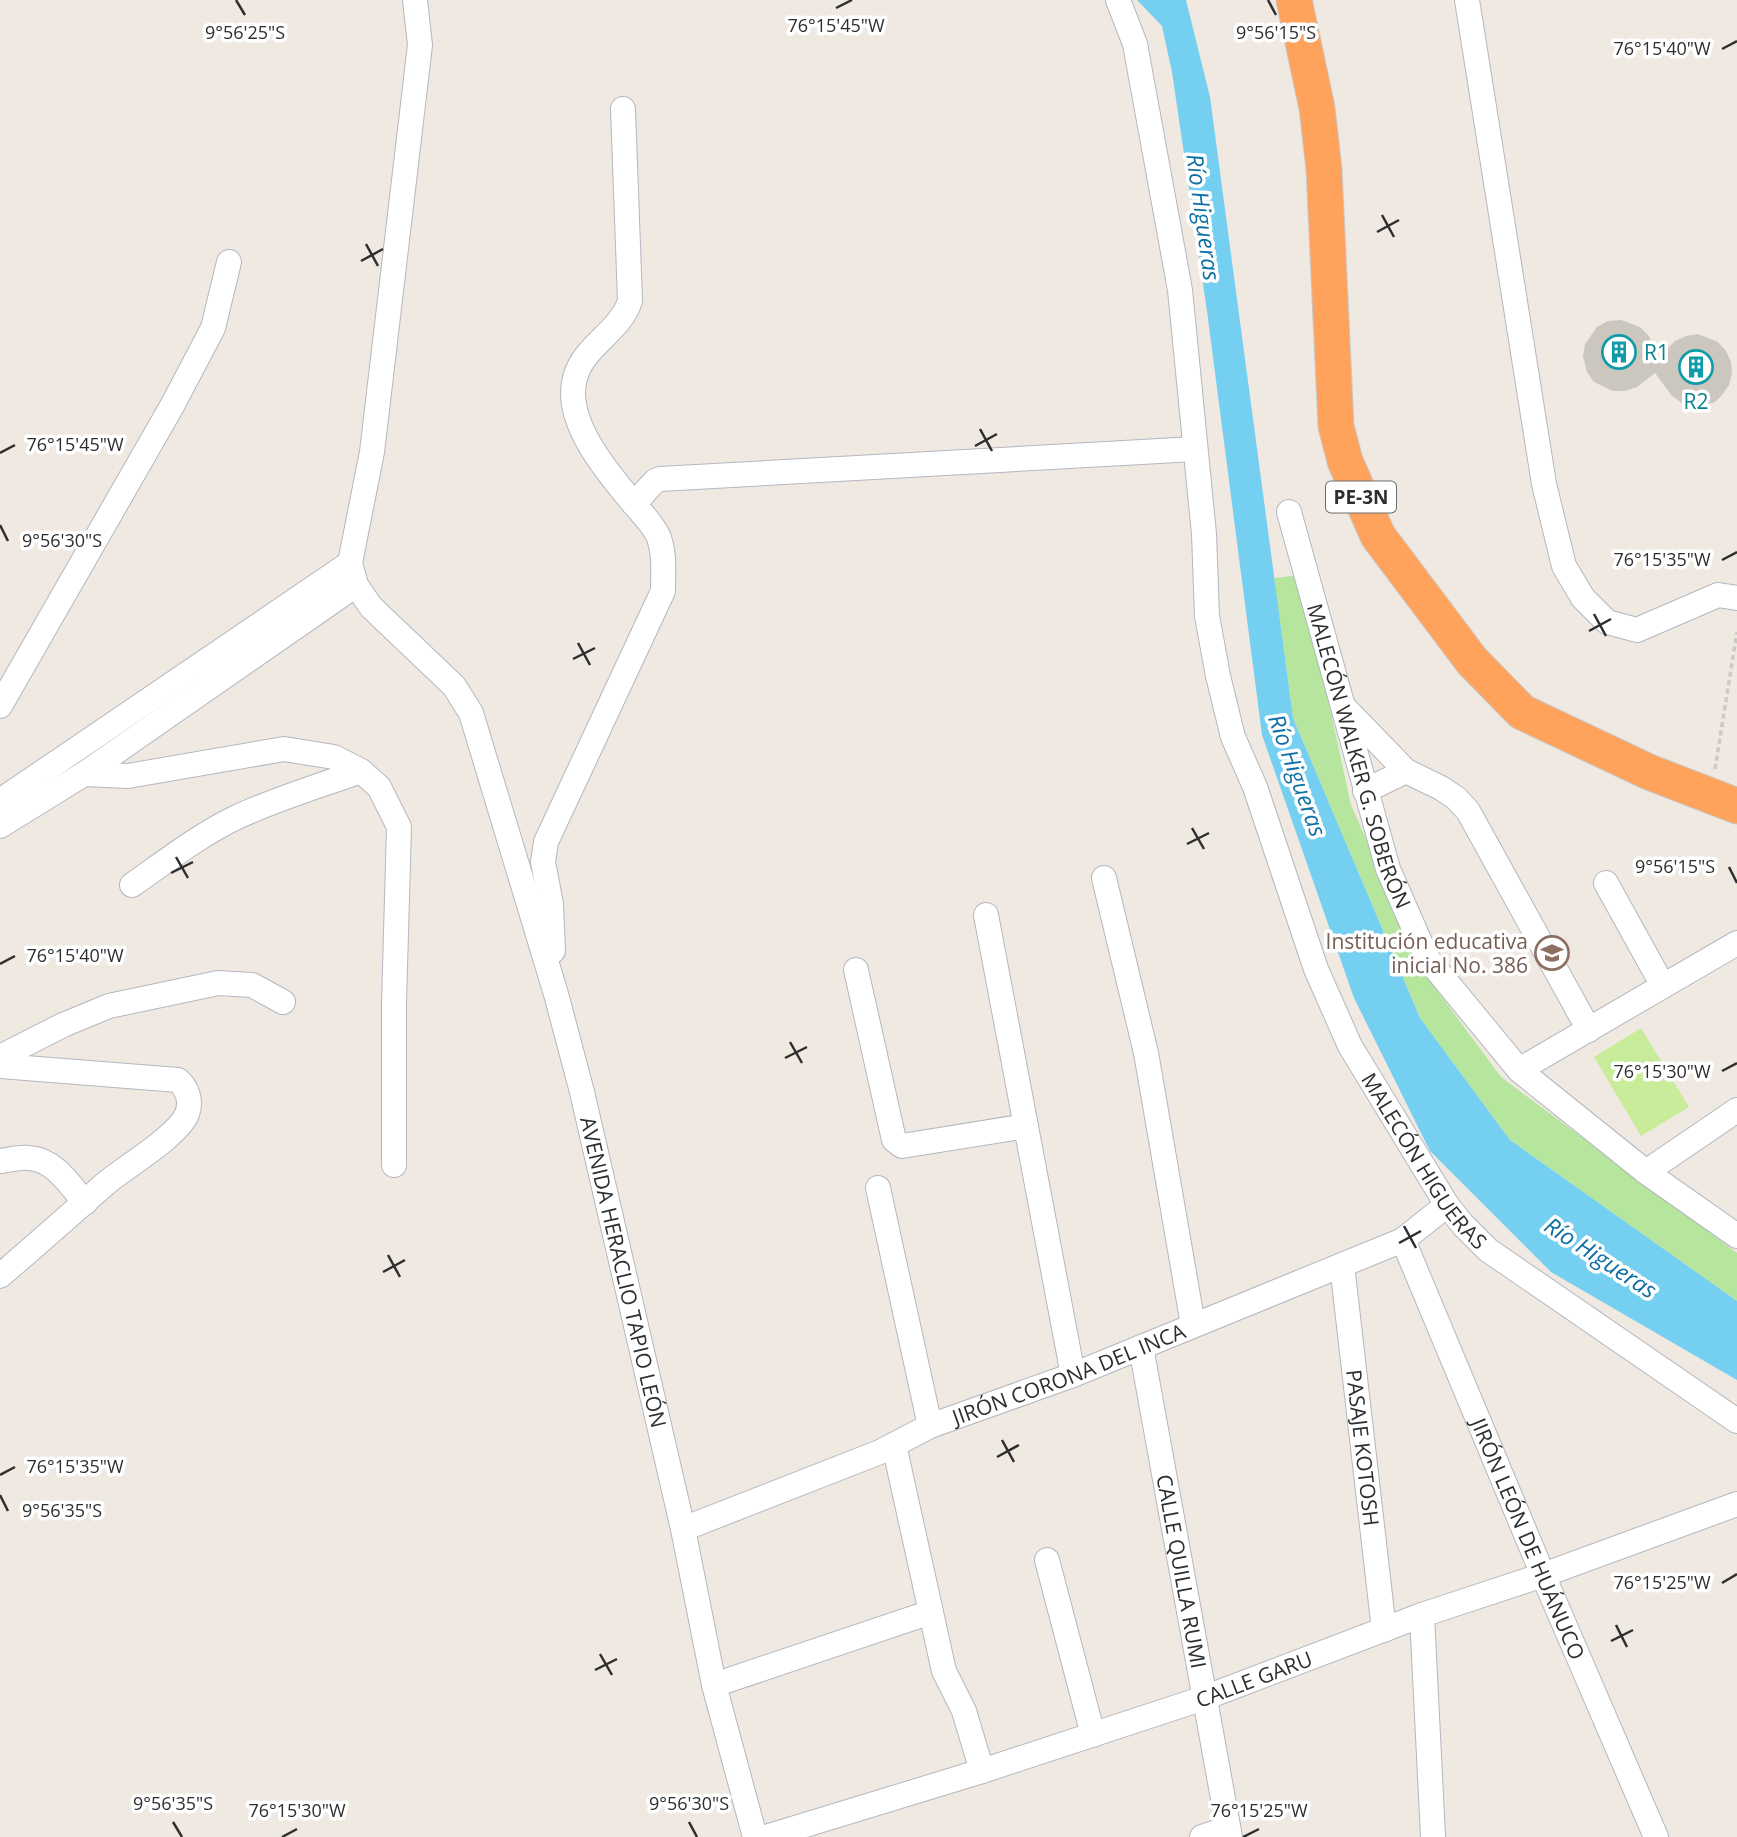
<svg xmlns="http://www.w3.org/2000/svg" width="1737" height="1837" font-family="'Open Sans',sans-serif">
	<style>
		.green { fill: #b6e59e }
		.pitch { fill: #c9ec9a }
		.water { fill: #75cff0 }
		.building { fill: #cbc7bf }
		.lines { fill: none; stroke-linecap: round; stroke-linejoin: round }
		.minor-casing { stroke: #b4b7c1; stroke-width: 26 }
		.highway-casing { stroke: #c9c9c9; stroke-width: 37 }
		.path { stroke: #c9c9c9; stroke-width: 3.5; stroke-dasharray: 5 3.5; stroke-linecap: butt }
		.minor { stroke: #fff; stroke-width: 24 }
		.highway { stroke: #ffa35c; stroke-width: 35 }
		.ticks { fill: none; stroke: #2e2e2e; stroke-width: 2.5 }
		.labels { text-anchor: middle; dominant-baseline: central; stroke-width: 7; stroke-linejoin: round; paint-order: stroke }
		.shield { fill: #fff; stroke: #6d6d6d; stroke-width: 2 }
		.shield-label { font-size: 19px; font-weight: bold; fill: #2e2e2e }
		.culture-label { font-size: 21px; fill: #0d838f; stroke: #fff; text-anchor: start }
		.street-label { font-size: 21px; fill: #2e2e2e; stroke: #fff }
		.education-label { font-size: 21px; fill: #785e54; stroke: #fff; text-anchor: end }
		.water-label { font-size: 23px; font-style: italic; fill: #0d6fa3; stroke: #fff }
		.ticks-label { font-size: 18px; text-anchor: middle; fill: #2e2e2e; stroke: #fff; stroke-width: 7; stroke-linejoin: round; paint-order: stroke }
	</style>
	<rect width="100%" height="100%" fill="#efe9e1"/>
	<path class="green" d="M1301 575 1351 805 1427 977 1501 1077 1737 1253V1301L1510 1140 1420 1018 1293 718 1274 578Z"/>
	<path class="pitch" d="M1641 1028 1689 1107 1641 1136 1594 1057Z"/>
	<path class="water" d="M1137 0H1186L1210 97 1293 718 1420 1018 1510 1140 1737 1301V1380L1551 1272 1430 1151 1354 998 1262 735 1207 311 1172 72 1162 26Z"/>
	<path class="building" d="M1621 320 1640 327 1649 336 1658 358 1675 341 1686 336 1698 334 1718 342 1726 351 1731 362 1732 373 1729 385 1722 395 1715 402 1703 406 1682 403 1672 396 1655 373 1637 387 1625 391H1613L1594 382 1587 372 1583 356 1585 344 1597 327 1608 321Z"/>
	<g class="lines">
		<g class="minor-casing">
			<g id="minor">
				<path id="s1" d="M415 0 420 45 372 452 350 563 356 585 371 607 454 686 471 713 556 994 582 1092 683 1529 714 1685 755 1837"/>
				<path id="s2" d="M1118 0 1135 44 1180 290 1204 534 1207 616 1218 676 1233 737 1255 787 1316 969 1350 1046 1447 1205 1463 1225 1488 1250 1737 1421"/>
				<path d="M1467 0 1544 484 1564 566 1583 598 1607 622 1637 630 1718 595 1737 598"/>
				<path d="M634 504 655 481 660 479 1195 449"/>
				<path id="s3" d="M1289 512 1388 869 1427 958 1519 1070 1646 1172 1737 1236"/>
				<path d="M0 706 172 406 213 328 229 262"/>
				<path d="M1343 706 1406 771 1441 788 1456 798 1468 811 1589 1030"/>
				<path d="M84 774 128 776 284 749 334 757 361 771 379 787 399 827 394 1003V1165"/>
				<path d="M1365 791 1406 771"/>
				<path d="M0 801 350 563"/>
				<path d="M0 826 84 774 356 585"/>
				<path d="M1104 878 1146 1053 1193 1325"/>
				<path d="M1606 883 1663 986"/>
				<path d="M132 885C165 862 198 836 235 818 275 799 319 786 361 771"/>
				<path d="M986 915 1073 1375"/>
				<path d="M553 951 551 904 543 862 546 842 663 591C663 573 665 555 659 538 654 525 642 514 634 504 608 473 563 421 575 378 583 346 620 332 630 301L623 109"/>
				<path d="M856 970 894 1140 902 1146 1026 1126"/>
				<path d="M0 1057 63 1025 109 1006 218 983 252 985 283 1002"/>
				<path d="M0 1066 178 1080C187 1088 192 1101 187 1114 177 1137 125 1167 105 1184 70 1215 35 1246 0 1276"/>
				<path d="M1519 1070 1737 943"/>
				<path d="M0 1161C9 1160 19 1157 29 1158 54 1159 70 1185 85 1203"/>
				<path d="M1646 1172 1737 1110"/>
				<path d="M878 1188 930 1426"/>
				<path id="s4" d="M1403 1240 1543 1575 1656 1837"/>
				<path id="s5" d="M1342 1265 1384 1630"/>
				<path id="s6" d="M1141 1347 1230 1837"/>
				<path d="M894 1445 944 1671 964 1711 982 1771"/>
				<path id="s7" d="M683 1529 880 1452 930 1426 1073 1375 1403 1240 1447 1205"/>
				<path d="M1047 1560 1093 1735"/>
				<path d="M1422 1615 1433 1837"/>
				<path d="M714 1685 931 1612"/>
				<path id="s8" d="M766 1837 982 1771 1204 1698 1422 1615 1543 1575 1737 1504"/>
				<path d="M1202 1837 1228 1828"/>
			</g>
		</g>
		<g class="highway-casing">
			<path id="highway" d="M1294 0 1317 108 1324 169 1336 426 1345 461 1378 536 1472 661 1522 712 1649 772 1737 806"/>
		</g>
		<path class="path" d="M1715 769 1737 632"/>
		<use href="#minor" class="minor"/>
		<use href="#highway" class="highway"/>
	</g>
	<path class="ticks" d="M236 0 245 15M1268 0 1276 15M836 8 852 0M1722 49 1737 41M1382 215 1394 237M1377 232 1399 220M366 244 378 266M361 261 383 249M980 429 992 451M975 446 997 434M0 453 15 445M0 525 8 541M1722 560 1737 552M1594 614 1606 636M1589 631 1611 619M578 643 590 665M573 659 595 648M1192 828 1204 849M1187 844 1209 833M176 857 188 878M1729 867 1737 883M171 873 193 862M0 964 15 956M790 1042 802 1063M785 1058 807 1047M1722 1071 1737 1063M1404 1226 1416 1248M1399 1243 1421 1231M388 1255 400 1277M383 1272 405 1260M1002 1440 1014 1462M997 1457 1019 1445M0 1475 15 1467M0 1495 8 1511M1722 1583 1737 1574M1616 1625 1627 1647M1611 1641 1633 1630M600 1654 612 1675M595 1670 617 1659M173 1822 182 1837M689 1822 697 1837M282 1837 297 1829M1243 1837 1259 1829"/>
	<defs>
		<g id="building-ring" transform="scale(1.75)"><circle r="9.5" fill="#fff" stroke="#0f9aa8" stroke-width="1.5"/><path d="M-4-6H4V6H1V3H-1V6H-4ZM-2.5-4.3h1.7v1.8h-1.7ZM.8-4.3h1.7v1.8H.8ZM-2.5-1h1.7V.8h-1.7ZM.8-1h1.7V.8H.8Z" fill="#0f9aa8"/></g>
		<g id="school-ring" transform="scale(1.75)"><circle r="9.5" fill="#fff" stroke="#8d6e63" stroke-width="1.5"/><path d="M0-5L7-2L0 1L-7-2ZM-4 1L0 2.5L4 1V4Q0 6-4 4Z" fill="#8d6e63"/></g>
	</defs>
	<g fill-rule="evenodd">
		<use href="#building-ring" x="1619" y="352"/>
		<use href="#building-ring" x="1696" y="367"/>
		<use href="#school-ring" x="1552" y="953"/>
	</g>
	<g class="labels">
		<rect class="shield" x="1326" y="481.5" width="70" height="31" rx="5"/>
		<g class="shield-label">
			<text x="1361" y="497">PE-3N</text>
		</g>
		<g class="culture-label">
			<text x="1644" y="352">R1</text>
			<text x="1696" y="401" text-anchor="middle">R2</text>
		</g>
		<g class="street-label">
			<text stroke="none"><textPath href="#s3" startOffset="254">MALECÓN WALKER G. SOBERÓN</textPath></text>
			<text stroke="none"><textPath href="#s2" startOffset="1216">MALECÓN HIGUERAS</textPath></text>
			<text stroke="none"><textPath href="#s1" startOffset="1344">AVENIDA HERACLIO TAPIO LEÓN</textPath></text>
			<text stroke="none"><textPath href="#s7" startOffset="416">JIRÓN CORONA DEL INCA</textPath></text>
			<text stroke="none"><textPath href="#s5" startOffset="184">PASAJE KOTOSH</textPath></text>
			<text stroke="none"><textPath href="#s4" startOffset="324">JIRÓN LEÓN DE HUÁNUCO</textPath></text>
			<text stroke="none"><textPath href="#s6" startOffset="228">CALLE QUILLA RUMI</textPath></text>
			<text stroke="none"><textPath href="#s8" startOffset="513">CALLE GARU</textPath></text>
		</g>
		<g class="education-label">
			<text x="1528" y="941">Institución educativa<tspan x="1528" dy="24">inicial No. 386</tspan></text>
		</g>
		<g class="water-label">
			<text transform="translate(1204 217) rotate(82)">Río Higueras</text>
			<text transform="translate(1298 775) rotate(70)">Río Higueras</text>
			<text transform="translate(1601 1257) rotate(33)">Río Higueras</text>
		</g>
	</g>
	<g class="ticks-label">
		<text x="836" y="32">76°15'45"W</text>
		<text x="245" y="39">9°56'25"S</text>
		<text x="1276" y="39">9°56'15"S</text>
		<text x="1662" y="55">76°15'40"W</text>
		<text x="75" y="451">76°15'45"W</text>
		<text x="62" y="547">9°56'30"S</text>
		<text x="1662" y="566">76°15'35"W</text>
		<text x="1675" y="873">9°56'15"S</text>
		<text x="75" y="962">76°15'40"W</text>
		<text x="1662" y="1078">76°15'30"W</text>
		<text x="75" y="1473">76°15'35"W</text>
		<text x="62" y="1517">9°56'35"S</text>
		<text x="1662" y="1589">76°15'25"W</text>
		<text x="173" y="1810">9°56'35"S</text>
		<text x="689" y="1810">9°56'30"S</text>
		<text x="297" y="1817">76°15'30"W</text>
		<text x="1259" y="1817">76°15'25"W</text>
	</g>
</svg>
